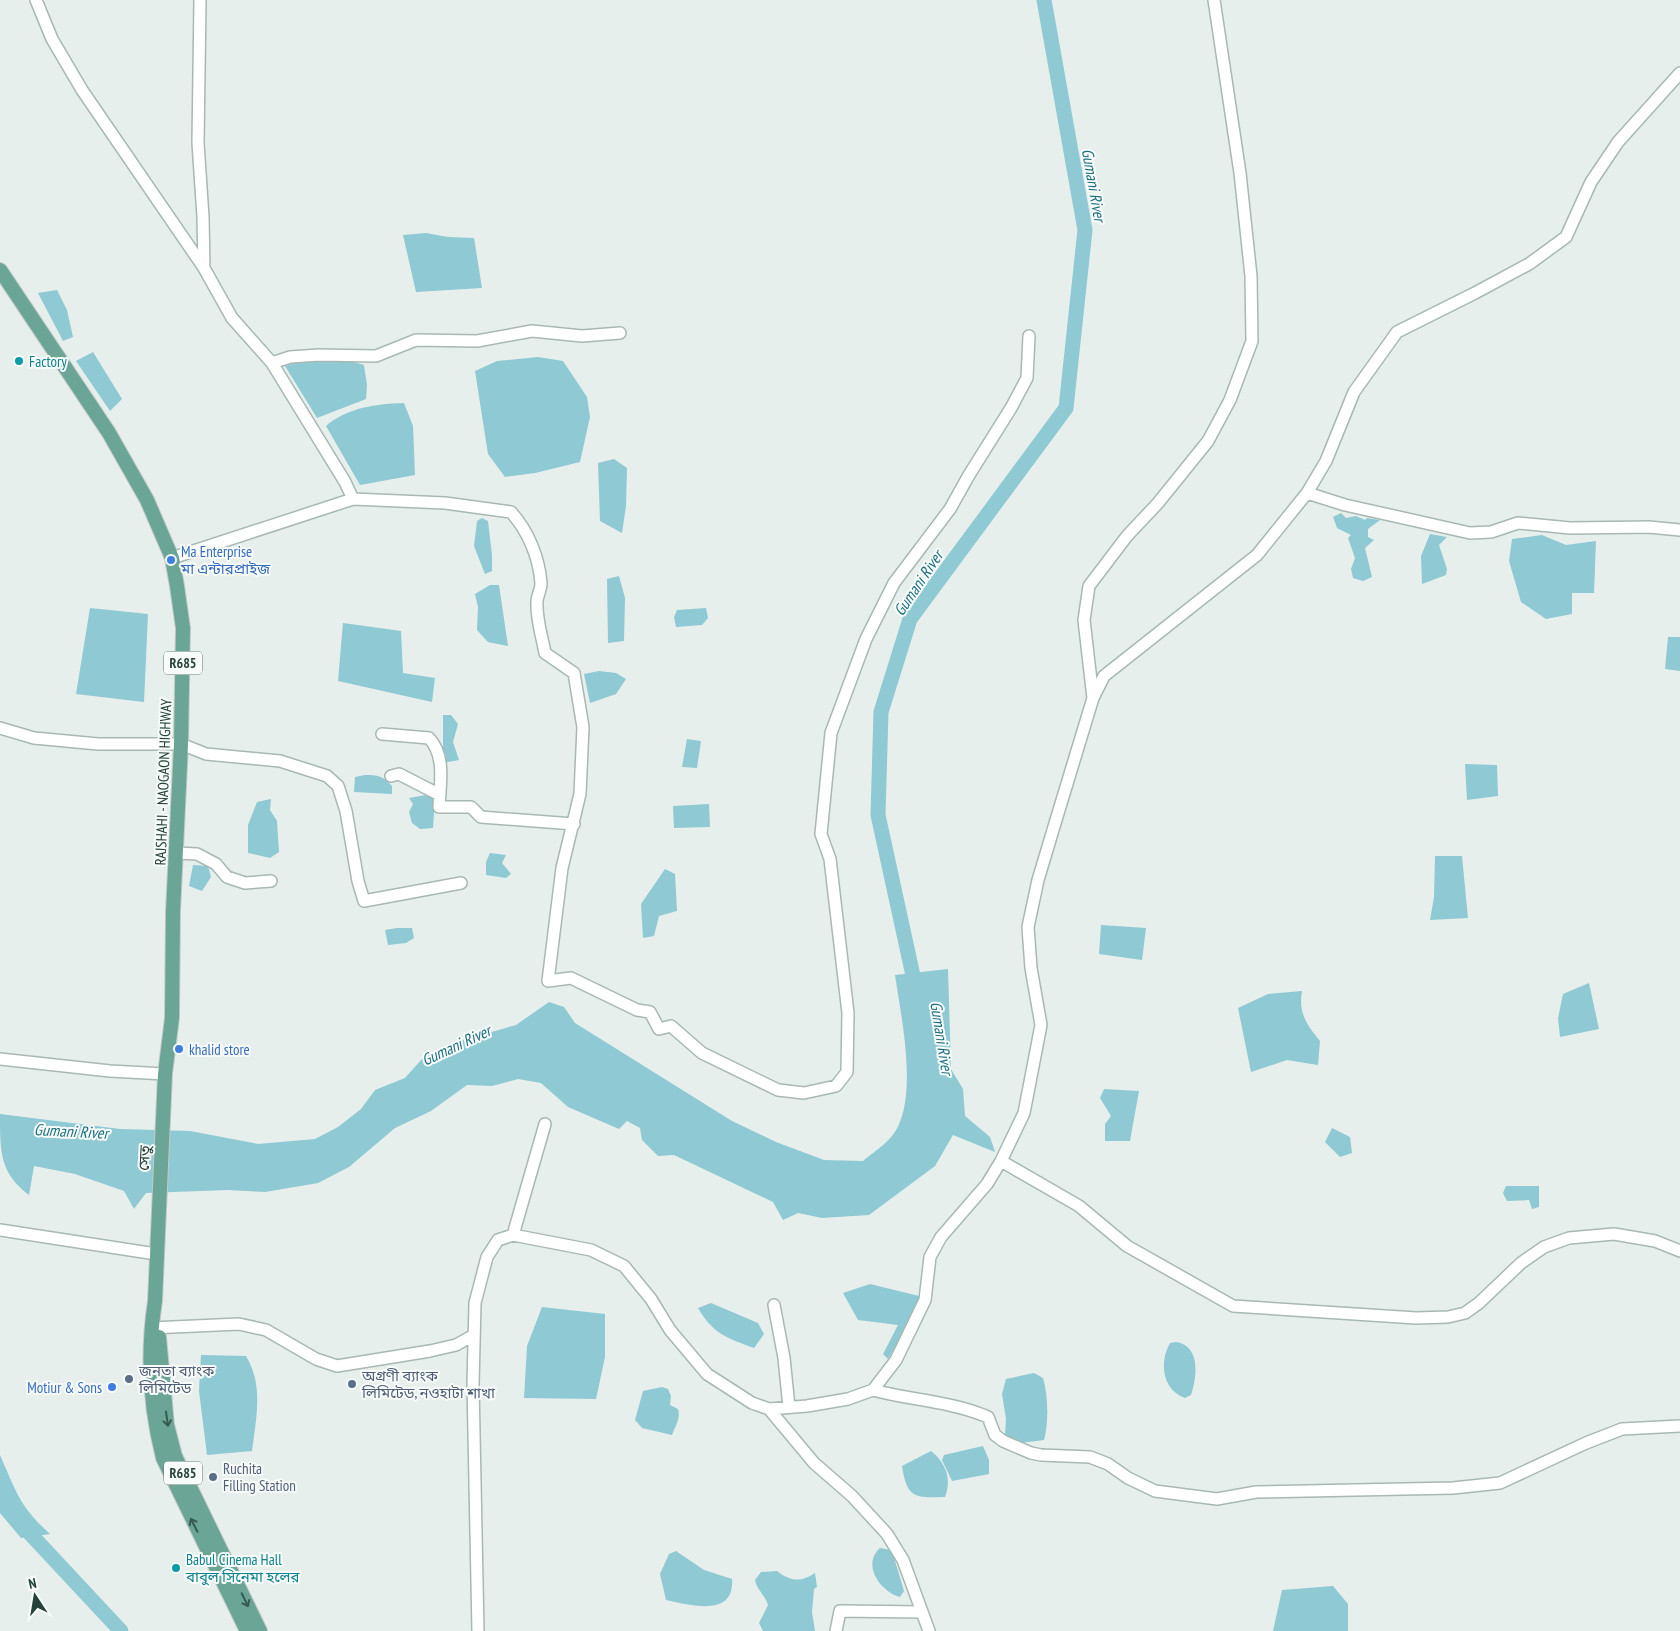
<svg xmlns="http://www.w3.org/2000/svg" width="1680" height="1631" font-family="'PT Sans Narrow','Noto Sans Bengali',sans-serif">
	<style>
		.water { fill: #8ec9d4 }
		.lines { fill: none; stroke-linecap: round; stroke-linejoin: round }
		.river { stroke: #8ec9d4; stroke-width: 15 }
		.minor-casing { stroke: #a8b8b2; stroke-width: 14 }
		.major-casing { stroke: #c2cac8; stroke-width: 16 }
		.minor { stroke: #fff; stroke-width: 11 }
		.major { stroke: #6aa596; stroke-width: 14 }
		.oneway { stroke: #365b51 }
		.culture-dot { fill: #0f9aa8; stroke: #f7fbf9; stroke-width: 2 }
		.shop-dot { fill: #3f7fe0; stroke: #f7fbf9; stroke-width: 2 }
		.service-dot { fill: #5c6f8a; stroke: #f7fbf9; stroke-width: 2 }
		.labels { text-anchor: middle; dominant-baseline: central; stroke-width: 4; stroke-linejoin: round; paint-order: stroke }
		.shield { fill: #f7fbf9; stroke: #637a73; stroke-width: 1 }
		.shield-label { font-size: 14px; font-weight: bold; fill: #24423a }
		.culture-label { font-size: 15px; fill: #0d838f; stroke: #f7fbf9; text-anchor: start }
		.shop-label { font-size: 15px; fill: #366cbe; stroke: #f7fbf9; text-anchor: start }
		.street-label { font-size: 15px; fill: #24423a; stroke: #f7fbf9 }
		.service-label { font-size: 15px; fill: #4e5e75; stroke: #f7fbf9; text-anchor: start }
		.water-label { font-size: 16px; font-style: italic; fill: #1c6f80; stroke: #f7fbf9 }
	</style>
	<rect width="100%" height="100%" fill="#e6efeb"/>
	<path class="water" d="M426 233 448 237 474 238 482 288 416 292 403 235Z
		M57 290 67 310 73 337 63 341 38 293Z
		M93 352 122 399 110 411 76 361Z
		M538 357 563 361 587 397 590 417 580 462 535 473 505 477 488 454 475 371 497 361Z
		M347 360 364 365 367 385 366 399 317 418 285 366 302 361Z
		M404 403 413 426 415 475 360 485 326 426C348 407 377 404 404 403Z
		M614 459 627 468 626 506 622 533 600 521 598 463Z
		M1341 513 1346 518 1356 516 1365 520 1367 518 1380 520 1368 529V537L1374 540 1365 548 1372 577 1363 581 1353 578 1351 569 1355 558 1348 538 1351 535 1337 528 1333 517Z
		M482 518 488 521 492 555V571L485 574 474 546 477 521Z
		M1430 534 1447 537 1439 545 1447 569 1446 575 1422 584 1421 556Z
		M1542 535 1566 545 1596 541 1594 593H1572V614L1546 619 1521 602 1509 561 1512 539Z
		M619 576 625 598 624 641 608 643 607 579Z
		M490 585H499L508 646 488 642 477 630 478 607 475 594Z
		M90 608 148 614 144 702 76 694Z
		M706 608 708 618 702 625 676 627 674 617 677 610Z
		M343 623 401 631 403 673 435 678 432 702 338 681Z
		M1668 637H1680V671L1665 669Z
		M599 671 616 673 626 679 616 694 590 703 584 674Z
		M443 715H451L458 724 453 742 459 760 443 763 446 755 441 749 443 747Z
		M687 739 701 741 697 768 682 767Z
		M1465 764 1497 765 1498 796 1467 800Z
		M365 775C377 775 384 776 392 786V794L354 792 355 777Z
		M426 795 435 799 433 828 420 829 412 823 409 812 413 804 409 798Z
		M271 799 270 810 277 821 279 852 270 858 248 853V825L257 802Z
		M709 804 710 827 674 828 673 806Z
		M490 853 506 855 502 863 511 874 506 878 486 875V862Z
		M1435 856H1462L1468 918 1430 920 1434 897Z
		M193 865 208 866 211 877 202 891 189 886Z
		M665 869 675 874 677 911 659 916 654 936 643 938 641 904Z
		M1101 925 1146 928 1142 960 1099 954Z
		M397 928H412L414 938 406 943 388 945 385 930Z
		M948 969 951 1069 963 1089 965 1116 990 1137 995 1152 953 1135 935 1166 869 1215 822 1218 798 1213 783 1220 773 1202 674 1155 658 1156 642 1140 640 1128 627 1121 619 1129 568 1107 541 1083 518 1079 492 1086 467 1085 431 1111 395 1128 349 1167 318 1183 265 1192 228 1190 146 1193 134 1209 124 1191 75 1174 34 1166 29 1195C0 1173 0 1153 0 1114L120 1129 190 1131 258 1144 315 1139 338 1127 361 1109 375 1090 405 1078 422 1059 450 1044 516 1025 549 1002 564 1007 575 1023 732 1121 776 1142 824 1160 863 1161C872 1153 884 1146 892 1136 920 1102 901 1016 895 975Z
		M1589 983 1599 1029 1560 1037 1558 1018 1563 994Z
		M1302 991C1298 1013 1307 1025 1320 1041L1318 1065 1287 1060 1251 1072 1238 1008 1268 994Z
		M1104 1089 1139 1091 1130 1141H1105V1124L1111 1116 1100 1098Z
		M1332 1128 1350 1137 1352 1153 1340 1157 1325 1142Z
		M1506 1186H1539V1207L1532 1209 1529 1200 1507 1201 1503 1193Z
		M870 1284 923 1297 918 1310 888 1359 883 1354 898 1325 858 1320 843 1293Z
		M711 1303 758 1323 764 1334 754 1348C727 1338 713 1334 698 1308Z
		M542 1307 605 1314V1357L596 1399 524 1398 527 1346Z
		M1176 1342C1201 1346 1197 1377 1191 1395L1185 1398C1162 1390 1159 1362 1170 1343Z
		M201 1355 246 1356C264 1386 256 1418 252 1451L207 1455 199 1391Z
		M1034 1373 1043 1378C1048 1395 1049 1422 1044 1440L1012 1444 1005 1436 1006 1419 1002 1394 1006 1379Z
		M662 1387 668 1389 671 1396 670 1405 678 1409C681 1419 675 1426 672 1435L642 1428 635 1420 643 1391Z
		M983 1446 989 1460V1474L952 1481 942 1460 944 1455Z
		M931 1451C946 1463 952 1479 945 1497 914 1498 907 1498 902 1466Z
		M0 1455C16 1491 19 1506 50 1534L21 1538 0 1513Z
		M880 1548 891 1550 893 1554 904 1591 900 1597C881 1592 861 1565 880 1548Z
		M676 1551 704 1570 732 1579C735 1618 690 1605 666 1600L660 1574 669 1554Z
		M777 1571C790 1581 800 1583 815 1573L817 1587 814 1589 812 1612 815 1631H763L759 1623 768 1605C765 1595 757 1590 755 1580L761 1572Z
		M1333 1586 1348 1604V1631H1273L1282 1590Z"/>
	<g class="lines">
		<path class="river" d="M917 994 878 815 881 712 910 619 1066 408 1085 230 1044 0
			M0 1491 8 1510 121 1631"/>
		<g class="minor-casing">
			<path id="minor" d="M36 0 52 39 82 90 204 268 232 318 272 363 345 482 353 499
				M200 0 198 143 203 217 204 268
				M272 363 290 357 319 355 376 356 416 340 477 341 532 331 582 336 620 333
				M1307 493 1345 505 1470 533 1491 532 1518 523 1570 528 1649 527 1680 530
				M172 558 353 499 445 503 511 512C528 531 539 557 541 583 541 590 537 596 537 602 536 619 542 636 545 653L574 673 583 727 580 794 562 868 548 981 571 978 637 1010 650 1012 659 1029 671 1026 702 1053 778 1090 804 1093 836 1086 847 1072 848 1013 830 859 821 834 831 733 866 639 894 583 950 509 969 475 1011 408 1027 378 1029 336
				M1093 698 1084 620 1089 586 1127 536 1158 503 1208 441 1230 400 1252 341 1251 276 1240 173 1214 0
				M0 728 34 738 98 744H181L206 754 280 761 327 776 338 786 346 811 358 881 364 901 461 883
				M382 734 429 738C446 756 440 784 439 807H471L481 817 574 824
				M391 776 399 774 440 795
				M177 853 197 854 216 864 227 877 245 883 271 881
				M0 1059 110 1071 165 1074
				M1001 1161 1079 1206 1127 1246 1233 1306 1416 1318 1448 1317 1465 1313 1479 1303 1521 1263 1544 1247 1569 1238 1614 1234 1655 1241 1680 1251
				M0 1230 156 1254
				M513 1235 545 1124
				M774 1305 784 1358 789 1407
				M151 1328 239 1324 266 1330 316 1359 337 1366 430 1351 456 1345 474 1335
				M873 1390C910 1400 947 1401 983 1415L988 1417 995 1435 1003 1441 1031 1453 1041 1455 1090 1457 1108 1464 1128 1478 1155 1491 1217 1499 1256 1492 1453 1488 1500 1483 1586 1443 1622 1429 1680 1426
				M769 1409 814 1463 852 1496 887 1534 903 1560 929 1631
				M478 1631 473 1384 475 1303 487 1257 498 1240 513 1235 591 1250 624 1266 651 1299 670 1330 707 1374 752 1403 769 1409 807 1406 848 1399 873 1390 896 1360 925 1300 930 1257 941 1237 987 1184 1001 1161 1024 1113 1041 1025 1031 968 1028 927 1038 880 1056 820 1093 698 1104 676 1257 555 1307 493 1326 461 1354 392 1397 332 1475 293 1529 264 1566 237 1591 182 1618 142 1680 73
				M836 1631 840 1611 922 1612"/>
		</g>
		<g class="major-casing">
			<path id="major" d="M0 270 109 433 147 500 172 558 177 586 183 628 181 744 173 912 172 1018 165 1074 155 1301C147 1353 150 1407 163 1458L247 1631
				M159 1337 167 1425 175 1456 260 1631"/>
		</g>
		<use href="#minor" class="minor"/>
		<use href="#major" class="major"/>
	</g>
	<defs><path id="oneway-shaft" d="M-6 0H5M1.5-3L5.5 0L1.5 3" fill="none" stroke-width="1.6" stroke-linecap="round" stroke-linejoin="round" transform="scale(1.25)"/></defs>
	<g class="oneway">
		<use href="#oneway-shaft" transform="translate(167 1419) rotate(82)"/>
		<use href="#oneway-shaft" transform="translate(194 1525) rotate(-117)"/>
		<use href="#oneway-shaft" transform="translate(245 1600) rotate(64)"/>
	</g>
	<g class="culture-dot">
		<circle cx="19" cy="361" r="5"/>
		<circle cx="176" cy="1568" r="5"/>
	</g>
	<g class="shop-dot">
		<circle cx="171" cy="560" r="5"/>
		<circle cx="179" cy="1049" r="5"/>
		<circle cx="112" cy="1387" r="5"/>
	</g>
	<g class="service-dot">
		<circle cx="129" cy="1379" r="5"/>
		<circle cx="352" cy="1384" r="5"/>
		<circle cx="213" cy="1477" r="5"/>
	</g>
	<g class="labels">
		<g class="shield">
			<rect x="164" y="651.5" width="38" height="23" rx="4"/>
			<rect x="164" y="1461.5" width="38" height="23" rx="4"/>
		</g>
		<g class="shield-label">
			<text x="183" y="663">R685</text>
			<text x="183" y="1473">R685</text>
		</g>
		<g class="culture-label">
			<text x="29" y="361">Factory</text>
			<text x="186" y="1559">Babul Cinema Hall<tspan x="186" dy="17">বাবুল সিনেমা হলের</tspan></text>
		</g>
		<g class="shop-label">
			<text x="181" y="551">Ma Enterprise<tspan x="181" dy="17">মা এন্টারপ্রাইজ</tspan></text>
			<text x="189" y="1049">khalid store</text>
			<text x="102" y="1387" text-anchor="end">Motiur &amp; Sons</text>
		</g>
		<g class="street-label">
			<text transform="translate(163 782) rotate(-88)">RAJSHAHI - NAOGAON HIGHWAY</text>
			<text transform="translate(144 1158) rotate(-87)">সেতু</text>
		</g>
		<g class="service-label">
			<text x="139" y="1370">জনতা ব্যাংক<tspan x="139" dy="17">লিমিটেড</tspan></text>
			<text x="362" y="1375">অগ্রণী ব্যাংক<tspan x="362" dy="17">লিমিটেড, নওহাটা শাখা</tspan></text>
			<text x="223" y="1468">Ruchita<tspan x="223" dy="17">Filling Station</tspan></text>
		</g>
		<g class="water-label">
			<text transform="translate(1094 185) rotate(80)">Gumani River</text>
			<text transform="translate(918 583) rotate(-56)">Gumani River</text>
			<text transform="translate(942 1038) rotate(81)">Gumani River</text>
			<text transform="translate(456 1045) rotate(-25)">Gumani River</text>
			<text transform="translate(71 1131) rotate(3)">Gumani River</text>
		</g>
	</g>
	<g transform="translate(35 1596) rotate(348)" stroke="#f7fbf9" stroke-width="4" paint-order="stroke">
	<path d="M0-4L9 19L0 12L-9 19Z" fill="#24423a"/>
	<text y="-8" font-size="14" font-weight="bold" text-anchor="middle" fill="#24423a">N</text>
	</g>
</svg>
